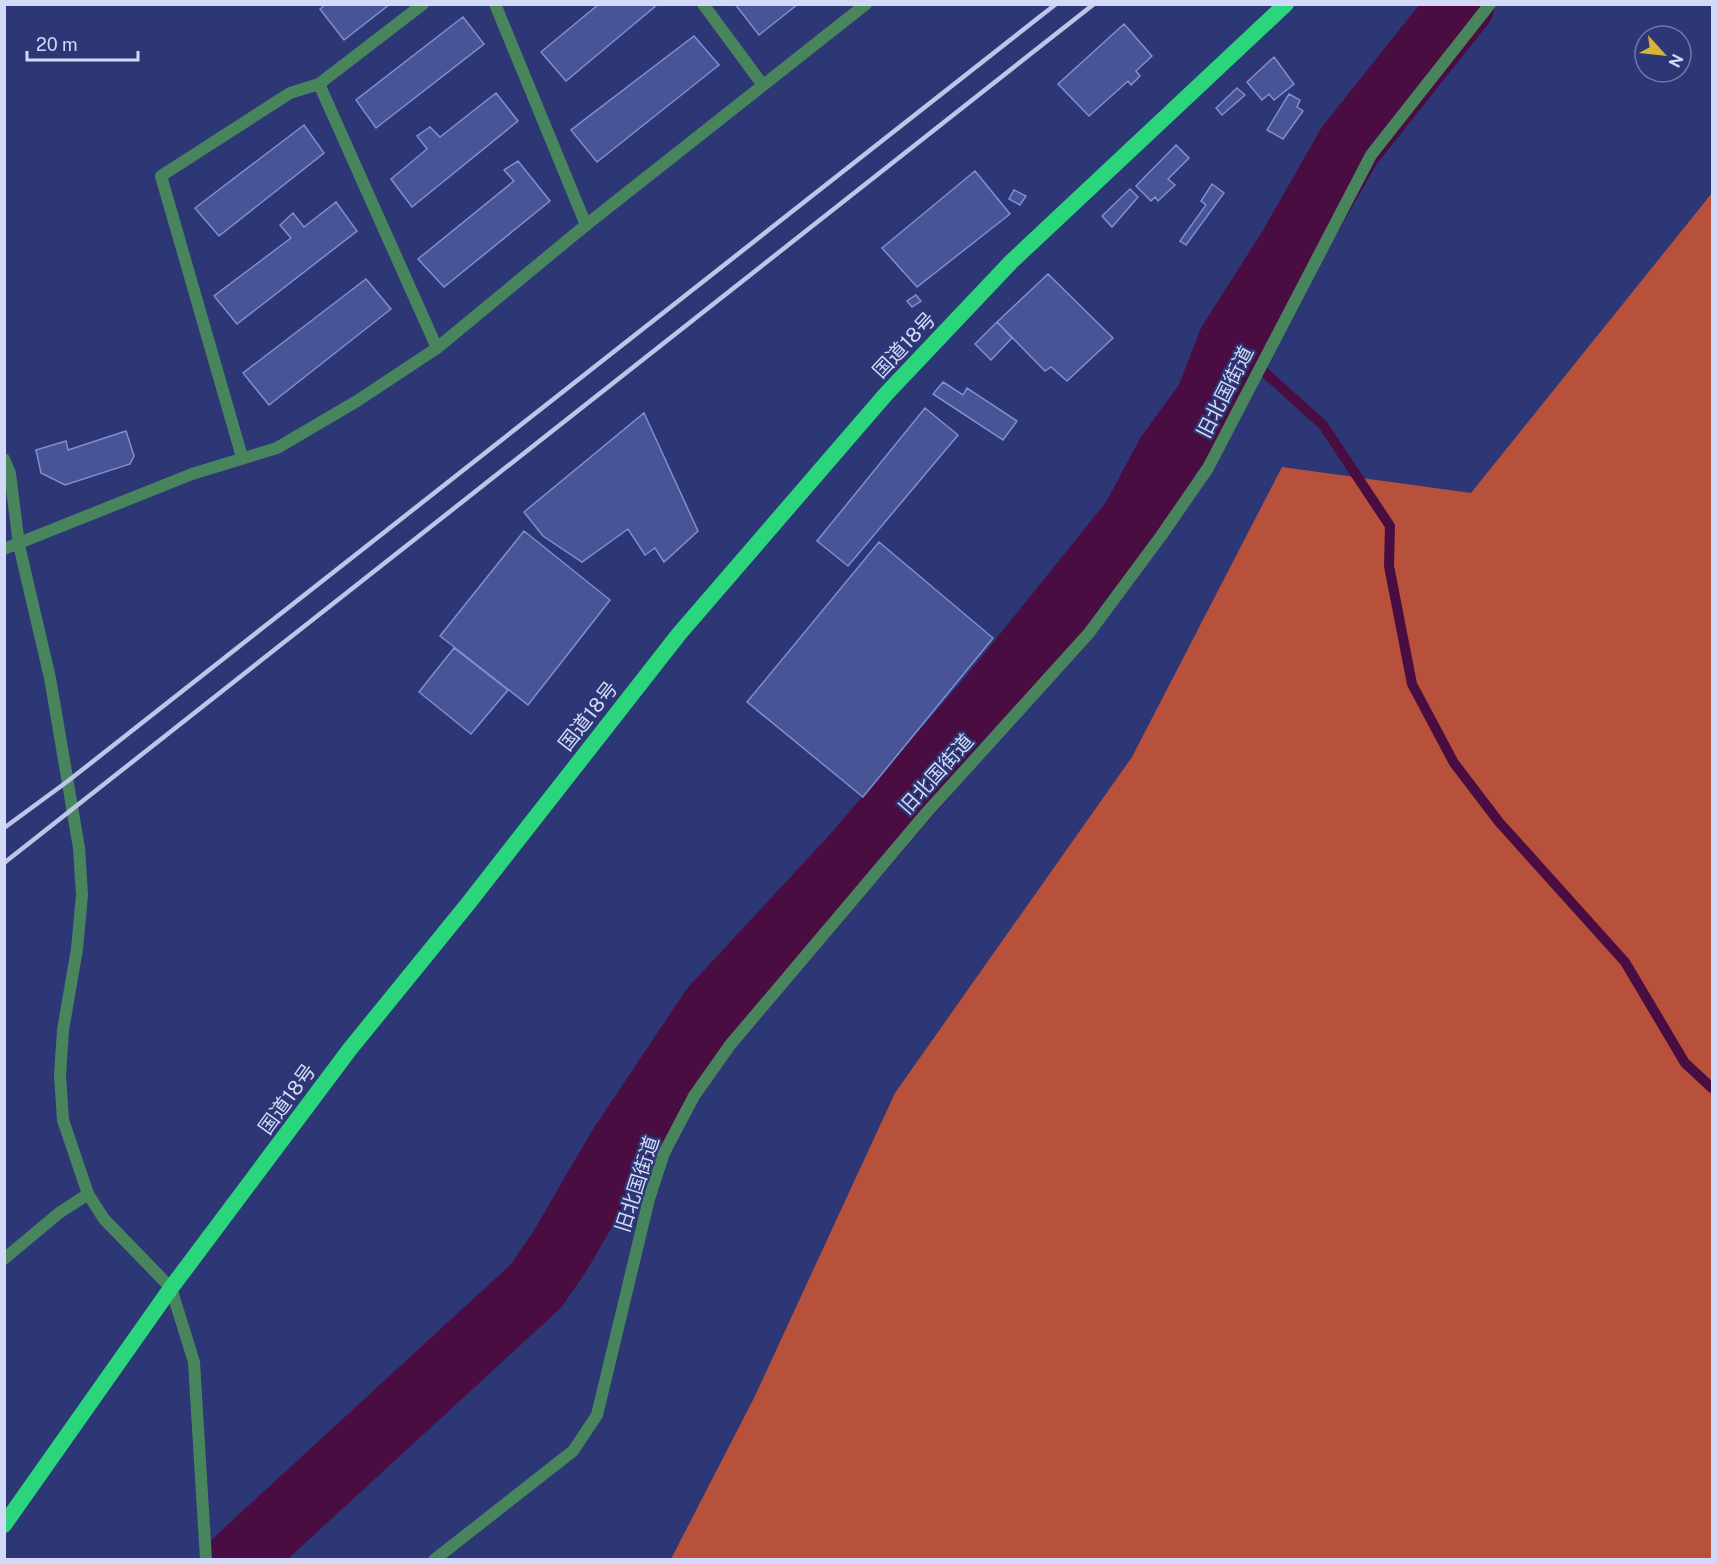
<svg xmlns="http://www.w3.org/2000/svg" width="1717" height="1564" font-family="'Public Sans','Noto Sans JP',sans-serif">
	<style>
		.forest { fill: #b7513b }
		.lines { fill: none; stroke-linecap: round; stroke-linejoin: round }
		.stream { stroke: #490d42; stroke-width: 10 }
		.river { stroke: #490d42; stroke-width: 66 }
		.building { fill: #495496; stroke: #7f8ed5; stroke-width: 1.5 }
		.service { stroke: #48855d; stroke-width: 12 }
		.minor { stroke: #48855d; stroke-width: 12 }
		.tertiary { stroke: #48855d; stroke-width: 12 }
		.trunk { stroke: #2ad57c; stroke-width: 16 }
		.rail { stroke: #bdc6e8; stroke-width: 4.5 }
		.labels { text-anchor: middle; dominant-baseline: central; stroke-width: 4.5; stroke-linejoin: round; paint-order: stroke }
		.street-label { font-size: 20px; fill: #d2daf8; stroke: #2e3776 }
	</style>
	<rect width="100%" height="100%" fill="#2e3776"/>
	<path class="forest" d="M1712 193V1559H671L754 1398 895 1093 1132 757 1282 467 1471 493Z"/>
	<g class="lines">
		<path class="stream" d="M1231 342 1323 425 1390 526 1389 566 1412 684 1454 763 1499 822 1625 962 1685 1063 1712 1088"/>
		<path class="river" d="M238 1560 536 1286 560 1251 620 1148 713 1009 854 857 994 694 1134 520 1168 456 1208 401 1231 342 1289 251 1349 146 1462 4"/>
	</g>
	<path class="building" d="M326 4H390L344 40 320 9Z
		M599 4H658L566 81 541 52Z
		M735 4H798L759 35Z
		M463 17 484 44 376 128 356 100Z
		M1124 24 1152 56 1136 71 1140 76 1131 85 1128 81 1089 116 1058 84Z
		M694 36 719 65 597 162 571 130Z
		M1274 57 1294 84 1274 100 1269 94 1262 100 1247 82Z
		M1237 88 1245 95 1222 115 1216 108Z
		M496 93 518 121 412 207 391 179 427 149 417 136 430 127 440 137Z
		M1289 94 1300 100 1297 107 1303 111 1283 139 1267 130Z
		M304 125 324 153 219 236 195 208Z
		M1176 145 1189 158 1168 179 1175 185 1158 201 1155 197 1151 201 1136 186Z
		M518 161 550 201 444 287 418 259 514 181 504 170Z
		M975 171 1010 214 917 287 882 248Z
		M1212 184 1224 193 1186 245 1180 241 1206 205 1201 201Z
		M1130 189 1138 197 1112 227 1102 216Z
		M1014 190 1026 196 1020 205 1009 199Z
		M336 202 357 231 237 324 214 296 291 238 280 225 293 213 304 227Z
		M1048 274 1113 338 1067 381 1051 367 1045 371 997 322Z
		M366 279 391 309 269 405 243 373Z
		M916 295 921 301 912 307 907 301Z
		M997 322 1012 338 991 360 975 344Z
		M943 382 963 395 967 388 1017 421 1003 440 933 394Z
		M925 408 958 435 848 566 817 541Z
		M644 413 698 531 664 562 655 548 645 555 628 529 582 562 543 536 524 512Z
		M126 431 134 456 130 464 65 485 41 473 36 450 66 441 68 450Z
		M524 531 610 600 528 705 440 636Z
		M879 542 993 638 863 797 747 702Z
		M454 648 508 690 471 734 419 692Z"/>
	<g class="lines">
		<path class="service" d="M495 4 586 225
			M703 4 762 84
			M319 84 437 348
			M242 457 161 176 290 93 319 84 423 4"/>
		<path class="minor" d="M4 459 10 473 19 545
			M4 1259 59 1213 88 1194
			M171 1288 194 1362 206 1560
			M434 1560 573 1451 597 1415 649 1199 664 1153 694 1096 730 1045 928 811 1089 633 1161 536 1208 468 1371 155 1490 4"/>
		<path class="tertiary" d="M19 545 50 678 79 848 82 895 77 949 63 1030 60 1076 63 1120 88 1194 104 1219 171 1288
			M4 549 192 474 277 448 357 401 437 348 586 225 866 4"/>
		<path class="trunk" d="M4 1525 171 1288 350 1049 467 905 679 634 886 394 1011 262 1286 4"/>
		<path class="rail" d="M4 828 68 781 1056 4
			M4 863 1094 4"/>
	</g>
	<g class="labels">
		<g class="street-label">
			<text transform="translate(904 345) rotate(-47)">国道18号</text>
			<text transform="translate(1225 392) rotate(-63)">旧北国街道</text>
			<text transform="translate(588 716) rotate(-52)">国道18号</text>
			<text transform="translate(936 774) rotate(-48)">旧北国街道</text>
			<text transform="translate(287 1099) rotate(-54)">国道18号</text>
			<text transform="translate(637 1184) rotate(-72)">旧北国街道</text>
		</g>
	</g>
	<rect width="1717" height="1564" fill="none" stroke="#d2daf8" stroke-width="12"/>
	<g transform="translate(1663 54) rotate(117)"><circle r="28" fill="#2e3776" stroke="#7078aa" stroke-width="1.5"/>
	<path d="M0-4.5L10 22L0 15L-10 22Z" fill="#d6b534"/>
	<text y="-9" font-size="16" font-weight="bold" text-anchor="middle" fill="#d2daf8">N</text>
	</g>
	<path d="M27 51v9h111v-9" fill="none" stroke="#d2daf8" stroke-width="3"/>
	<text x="36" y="51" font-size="18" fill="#d2daf8" stroke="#2e3776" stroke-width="4.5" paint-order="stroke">20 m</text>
</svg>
